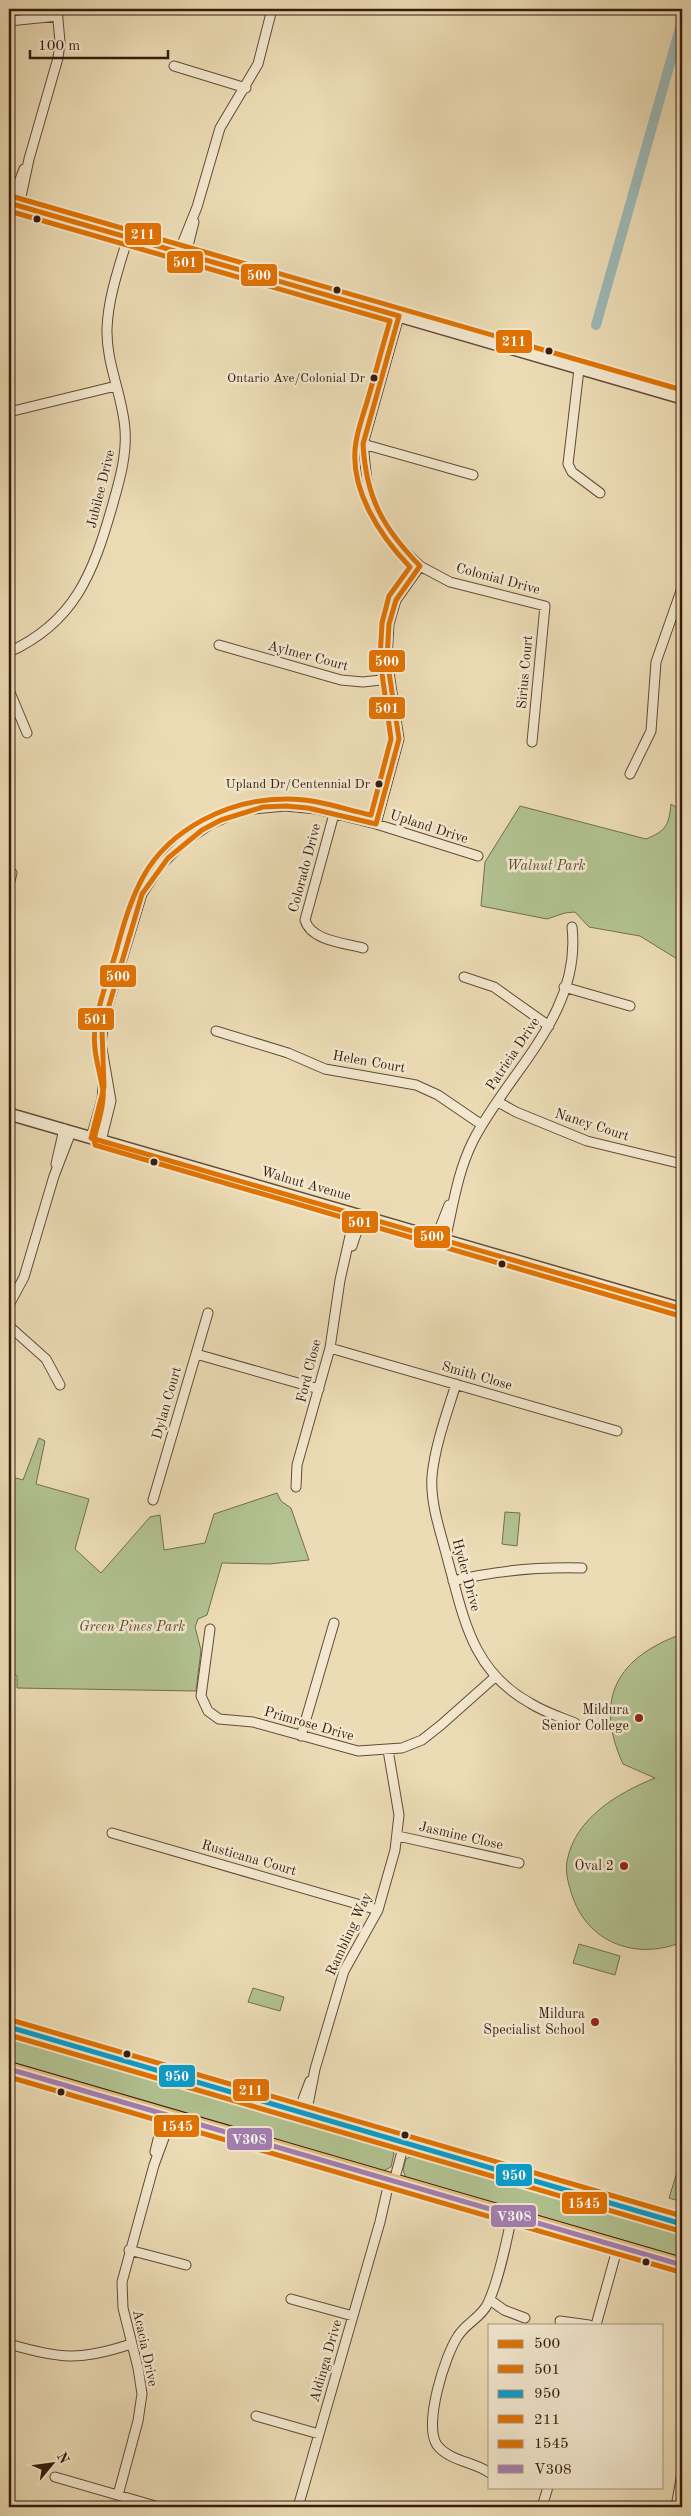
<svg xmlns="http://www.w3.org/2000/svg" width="691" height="2516" font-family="'Old Standard TT',serif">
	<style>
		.green { fill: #b2c291; stroke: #746e50 }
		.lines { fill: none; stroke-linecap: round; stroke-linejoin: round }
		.canal { stroke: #9cb9b7; stroke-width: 10 }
		.minor-casing { stroke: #644b38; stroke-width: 11 }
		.tertiary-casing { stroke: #644b38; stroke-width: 14 }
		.trunk-casing { stroke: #361b0e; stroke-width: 16 }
		.minor { stroke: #f3e8cf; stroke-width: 9 }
		.tertiary { stroke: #f3e8cf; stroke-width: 11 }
		.trunk { stroke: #e6be7a; stroke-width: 14 }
		.bus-1-casing { stroke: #f3e8cf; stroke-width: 9 }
		.bus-2-casing { stroke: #f3e8cf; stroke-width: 9 }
		.bus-3-casing { stroke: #f3e8cf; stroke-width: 9 }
		.bus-4-casing { stroke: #f3e8cf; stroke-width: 9 }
		.bus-5-casing { stroke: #f3e8cf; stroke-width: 9 }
		.bus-6-casing { stroke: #f3e8cf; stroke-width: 9 }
		.bus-1 { stroke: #e17302; stroke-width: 5 }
		.bus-2 { stroke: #e17302; stroke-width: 5 }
		.bus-3 { stroke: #089ecd; stroke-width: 5 }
		.bus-4 { stroke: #e17302; stroke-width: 5 }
		.bus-5 { stroke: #e17302; stroke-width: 5 }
		.bus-6 { stroke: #a57fb2; stroke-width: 5 }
		.bus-dot { fill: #361b0e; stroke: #f3e8cf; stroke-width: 2 }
		.poi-dot { fill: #8f2418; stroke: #f3e8cf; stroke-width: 2 }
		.labels { text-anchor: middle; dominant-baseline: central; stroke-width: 5; stroke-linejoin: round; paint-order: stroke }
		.bus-label { font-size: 13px; fill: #361b0e; stroke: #f3e8cf; text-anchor: end }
		.street-label { font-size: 14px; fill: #361b0e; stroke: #f3e8cf }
		.park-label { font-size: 14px; font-style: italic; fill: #5b4d35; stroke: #f3e8cf }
		.poi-label { font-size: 14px; fill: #361b0e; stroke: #f3e8cf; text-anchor: end }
		.line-badge { stroke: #f3e8cf; stroke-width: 2 }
		.badge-label { font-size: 14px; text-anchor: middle; font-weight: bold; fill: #fff }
	</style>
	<rect width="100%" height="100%" fill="#ecdcb5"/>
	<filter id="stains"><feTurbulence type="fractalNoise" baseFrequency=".004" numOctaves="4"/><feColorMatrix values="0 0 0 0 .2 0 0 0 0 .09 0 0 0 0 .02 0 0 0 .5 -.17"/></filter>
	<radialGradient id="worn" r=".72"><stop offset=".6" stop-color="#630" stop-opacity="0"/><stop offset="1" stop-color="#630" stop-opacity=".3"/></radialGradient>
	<path class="green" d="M671 804 682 811V962L640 936 589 927 575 912 565 913 547 919 481 906 485 862 520 806 646 839C666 831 669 825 671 804Z
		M39 1438 45 1441 36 1484 89 1499 75 1549 101 1573 150 1517 160 1515 164 1550 205 1543 214 1514 277 1493 281 1501 291 1508 309 1560 269 1564 222 1563 207 1615 198 1619 195 1627 201 1650 196 1691 17 1688V1676L9 1670V1476L23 1480Z
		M505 1512 520 1513 517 1546 502 1544Z
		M682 1634V1942C639 1960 590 1945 573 1898 569 1886 565 1874 567 1861 575 1818 618 1793 655 1778L623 1764C593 1698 618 1657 682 1634Z
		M579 1944 620 1956 615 1975 573 1963Z
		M253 1988 284 1997 280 2011 248 2002Z
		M9 2034 388 2146 394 2153 391 2167 383 2171 9 2063Z
		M416 2154 682 2231V2259L406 2178 403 2170 406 2159Z
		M682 2156V2202L669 2198Z"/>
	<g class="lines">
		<path class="canal" d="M596 325 682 21"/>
		<g class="minor-casing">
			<path id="minor" d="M9 21 58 16
				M174 66 246 88
				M11 203 24 169
				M19 206 29 159 58 58 60 42 57 9
				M179 252 197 207 220 128 258 64 272 9
				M186 254 194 222
				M399 316 363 444 368 491 381 521 399 546 420 566 450 582 545 606 532 742
				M579 369 568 464 572 472 600 493
				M9 412 116 386
				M363 444 473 475
				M219 645 341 680 363 682 390 679
				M9 652C75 622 93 573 112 507 119 482 127 456 125 430 123 396 106 364 107 329 108 298 119 267 128 237
				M9 690 27 733
				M630 774 651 731 656 662 682 588
				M334 814 305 920C311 941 345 943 363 948
				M376 824 399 739 387 659 389 624 396 600 420 566
				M9 885 12 873
				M464 977 494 987 549 1026
				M564 987 630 1006
				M216 1031 288 1053 325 1069 416 1085 438 1095 482 1125
				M498 1102 516 1112 587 1141 682 1164
				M91 1138 102 1099 104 1078
				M101 1141 111 1101 101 1043 105 1015 142 894 161 865 184 842 211 824 236 813 253 809 285 806 316 809 376 824 478 856
				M56 1164 64 1129
				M436 1238 449 1205
				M445 1240C453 1207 457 1173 473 1141 508 1072 582 1014 572 927
				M352 1246 362 1216
				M9 1305 24 1277 54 1176 71 1132
				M9 1326 46 1359 60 1385
				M330 1348 617 1431
				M196 1354 319 1389
				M456 1384C447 1413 435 1445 432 1476 430 1504 441 1533 448 1561 464 1619 472 1671 530 1703 544 1712 560 1717 575 1723
				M296 1487 297 1465 330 1348 340 1280 355 1214
				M153 1500 208 1313
				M453 1581C497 1570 538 1567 582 1568
				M210 1629 201 1696 208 1711 219 1719 253 1722 358 1751 402 1748 422 1740 441 1725 495 1677
				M301 1736 334 1623
				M112 1833 378 1910
				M398 1836 519 1863
				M298 2113 310 2081
				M306 2115 315 2069 344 1971 378 1910 395 1850 399 1815 388 1750
				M155 2152 164 2114
				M393 2185 404 2144
				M129 2250 186 2265
				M291 2299 353 2316
				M490 2300 504 2310 525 2318
				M560 2321 589 2325
				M596 2325 618 2246
				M9 2344C60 2359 80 2361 131 2344
				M256 2416 319 2434
				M490 2473C475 2462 449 2461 437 2445 423 2425 445 2355 458 2336 466 2323 482 2317 488 2303 499 2280 507 2240 512 2215
				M55 2477 159 2507
				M118 2495 138 2421 142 2394 138 2368 123 2308 122 2282 154 2165 172 2116
				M298 2507 380 2222 387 2191 393 2181
				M542 2507 548 2487
				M676 2507 682 2473"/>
		</g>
		<g class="tertiary-casing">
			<path id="tertiary" d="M9 203 682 398
				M9 1114 682 1309"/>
		</g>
		<g class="trunk-casing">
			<path id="trunk" d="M9 2027 682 2224
				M9 2069 682 2265"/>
		</g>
		<use href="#minor" class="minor"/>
		<use href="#tertiary" class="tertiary"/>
		<use href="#trunk" class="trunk"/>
		<g class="bus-1-casing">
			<path id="bus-1" d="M9 203 399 316 363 444C366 498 383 528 420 566L396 600 389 624 387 659 399 739 376 824 308 808 286 806 263 807 221 820 202 830 168 858 142 894 102 1029 104 1087 91 1138 682 1309"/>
		</g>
		<g class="bus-2-casing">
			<path id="bus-2" d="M9 211 390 321C382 348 375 375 367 402 363 415 358 429 356 442 348 488 380 536 410 567L389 596 382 623 380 659 391 739 371 815C343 809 314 798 285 799 230 799 170 828 143 877 130 901 123 926 116 952 109 976 98 1003 95 1028 92 1051 100 1070 103 1091 105 1105 97 1126 94 1139L95 1145 680 1316"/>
		</g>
		<g class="bus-3-casing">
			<path id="bus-3" d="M9 2027 682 2224"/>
		</g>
		<g class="bus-4-casing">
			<path id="bus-4" d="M11 196 682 390
				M11 2020 682 2216"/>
		</g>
		<g class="bus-5-casing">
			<path id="bus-5" d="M9 2035 680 2231
				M9 2077 680 2272"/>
		</g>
		<g class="bus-6-casing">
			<path id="bus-6" d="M9 2069 682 2265"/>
		</g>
		<use href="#bus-1" class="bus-1"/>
		<use href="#bus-2" class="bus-2"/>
		<use href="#bus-3" class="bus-3"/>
		<use href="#bus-4" class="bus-4"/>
		<use href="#bus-5" class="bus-5"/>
		<use href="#bus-6" class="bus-6"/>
	</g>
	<g class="bus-dot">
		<circle cx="37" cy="219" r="4.5"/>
		<circle cx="337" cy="290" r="4.5"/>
		<circle cx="549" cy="351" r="4.5"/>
		<circle cx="374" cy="378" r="4.5"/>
		<circle cx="379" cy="784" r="4.5"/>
		<circle cx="154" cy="1162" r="4.5"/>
		<circle cx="502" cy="1264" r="4.5"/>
		<circle cx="127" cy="2054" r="4.5"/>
		<circle cx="61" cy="2092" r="4.5"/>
		<circle cx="405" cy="2135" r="4.5"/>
		<circle cx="646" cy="2262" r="4.5"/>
	</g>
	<g class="poi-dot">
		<circle cx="639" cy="1718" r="5"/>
		<circle cx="624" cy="1866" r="5"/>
		<circle cx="595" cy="2022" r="5"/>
	</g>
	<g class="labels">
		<g class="bus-label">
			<text x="365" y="378">Ontario Ave/Colonial Dr</text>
			<text x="370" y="784">Upland Dr/Centennial Dr</text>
		</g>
		<g class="street-label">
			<text transform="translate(101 489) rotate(-76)">Jubilee Drive</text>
			<text transform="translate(498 579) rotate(15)">Colonial Drive</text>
			<text transform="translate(308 656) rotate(15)">Aylmer Court</text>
			<text transform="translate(525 672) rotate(-85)">Sirius Court</text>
			<text transform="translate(429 827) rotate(18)">Upland Drive</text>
			<text transform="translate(305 868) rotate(-75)">Colorado Drive</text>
			<text transform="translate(513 1054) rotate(-56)">Patricia Drive</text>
			<text transform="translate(369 1062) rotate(10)">Helen Court</text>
			<text transform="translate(592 1125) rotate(18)">Nancy Court</text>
			<text transform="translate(306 1184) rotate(16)">Walnut Avenue</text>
			<text transform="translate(309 1371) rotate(-76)">Ford Close</text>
			<text transform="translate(477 1376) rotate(16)">Smith Close</text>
			<text transform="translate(167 1403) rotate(-74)">Dylan Court</text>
			<text transform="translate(466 1575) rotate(75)">Hyder Drive</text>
			<text transform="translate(309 1724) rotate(16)">Primrose Drive</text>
			<text transform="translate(461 1836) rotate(13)">Jasmine Close</text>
			<text transform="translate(249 1858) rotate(16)">Rusticana Court</text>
			<text transform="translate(349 1934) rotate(-65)">Rambling Way</text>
			<text transform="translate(145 2348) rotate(78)">Acacia Drive</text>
			<text transform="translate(326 2361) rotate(-74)">Aldinga Drive</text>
		</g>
		<g class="park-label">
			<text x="546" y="866">Walnut Park</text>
			<text x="132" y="1627">Green Pines Park</text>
		</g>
		<g class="poi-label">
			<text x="629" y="1710">Mildura<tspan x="629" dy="16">Senior College</tspan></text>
			<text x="614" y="1866">Oval 2</text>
			<text x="585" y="2014">Mildura<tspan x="585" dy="16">Specialist School</tspan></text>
		</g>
	</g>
	<g class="line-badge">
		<rect x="124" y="222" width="38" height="24" rx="5" fill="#e17302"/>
		<rect x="166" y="250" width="38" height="24" rx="5" fill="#e17302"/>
		<rect x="240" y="263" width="38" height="24" rx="5" fill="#e17302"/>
		<rect x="495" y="329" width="38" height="25" rx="5" fill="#e17302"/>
		<rect x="368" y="649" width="38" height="24" rx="5" fill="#e17302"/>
		<rect x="368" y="696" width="38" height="24" rx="5" fill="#e17302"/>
		<rect x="99" y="964" width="38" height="24" rx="5" fill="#e17302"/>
		<rect x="77" y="1007" width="38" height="24" rx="5" fill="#e17302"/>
		<rect x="341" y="1210" width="38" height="24" rx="5" fill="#e17302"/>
		<rect x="413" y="1225" width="38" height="24" rx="5" fill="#e17302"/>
		<rect x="158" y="2064" width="38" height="24" rx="5" fill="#089ecd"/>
		<rect x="232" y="2078" width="38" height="24" rx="5" fill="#e17302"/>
		<rect x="153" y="2114" width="47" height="24" rx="5" fill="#e17302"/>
		<rect x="226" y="2127" width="47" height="24" rx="5" fill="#a57fb2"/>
		<rect x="495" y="2163" width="38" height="24" rx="5" fill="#089ecd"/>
		<rect x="561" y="2191" width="47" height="24" rx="5" fill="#e17302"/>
		<rect x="490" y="2204" width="47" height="24" rx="5" fill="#a57fb2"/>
	</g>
	<g class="badge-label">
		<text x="143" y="239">211</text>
		<text x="185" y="267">501</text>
		<text x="259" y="280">500</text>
		<text x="514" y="346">211</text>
		<text x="387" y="666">500</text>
		<text x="387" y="713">501</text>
		<text x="118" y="981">500</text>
		<text x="96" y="1024">501</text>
		<text x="360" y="1227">501</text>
		<text x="432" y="1241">500</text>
		<text x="177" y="2081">950</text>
		<text x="251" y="2095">211</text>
		<text x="177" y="2131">1545</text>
		<text x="249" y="2144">V308</text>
		<text x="514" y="2180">950</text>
		<text x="584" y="2208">1545</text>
		<text x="514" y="2221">V308</text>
	</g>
	<rect width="691" height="2516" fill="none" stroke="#ecdcb5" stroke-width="30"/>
	<rect x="10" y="10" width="671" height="2496" fill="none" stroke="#361b0e" stroke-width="2.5"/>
	<rect x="15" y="15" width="661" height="2486" fill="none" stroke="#361b0e"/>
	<rect x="488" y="2324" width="175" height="165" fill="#f3e8cf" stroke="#a79682"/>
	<rect x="498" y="2340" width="25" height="8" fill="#e17302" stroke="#a79682"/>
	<text x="534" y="2348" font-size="15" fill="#361b0e">500</text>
	<rect x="498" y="2365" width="25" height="8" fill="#e17302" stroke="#a79682"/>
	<text x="534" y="2374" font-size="15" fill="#361b0e">501</text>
	<rect x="498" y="2390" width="25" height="8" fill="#089ecd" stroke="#a79682"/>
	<text x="534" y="2398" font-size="15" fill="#361b0e">950</text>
	<rect x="498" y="2415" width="25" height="8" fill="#e17302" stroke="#a79682"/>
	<text x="534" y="2424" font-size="15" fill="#361b0e">211</text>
	<rect x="498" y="2440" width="25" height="8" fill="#e17302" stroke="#a79682"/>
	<text x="534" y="2448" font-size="15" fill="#361b0e">1545</text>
	<rect x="498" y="2465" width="25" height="8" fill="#a57fb2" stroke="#a79682"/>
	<text x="534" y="2474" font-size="15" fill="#361b0e">V308</text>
	<g transform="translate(52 2464) rotate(61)" stroke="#f3e8cf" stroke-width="4" paint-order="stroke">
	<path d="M0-4L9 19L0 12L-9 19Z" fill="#361b0e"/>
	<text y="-8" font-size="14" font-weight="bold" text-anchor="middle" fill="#361b0e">N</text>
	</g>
	<path d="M30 50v8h138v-8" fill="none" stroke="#361b0e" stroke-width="2.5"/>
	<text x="38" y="50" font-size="15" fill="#361b0e" stroke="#f3e8cf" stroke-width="4" paint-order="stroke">100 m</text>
	<rect width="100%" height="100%" filter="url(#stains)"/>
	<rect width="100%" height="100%" fill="url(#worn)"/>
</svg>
